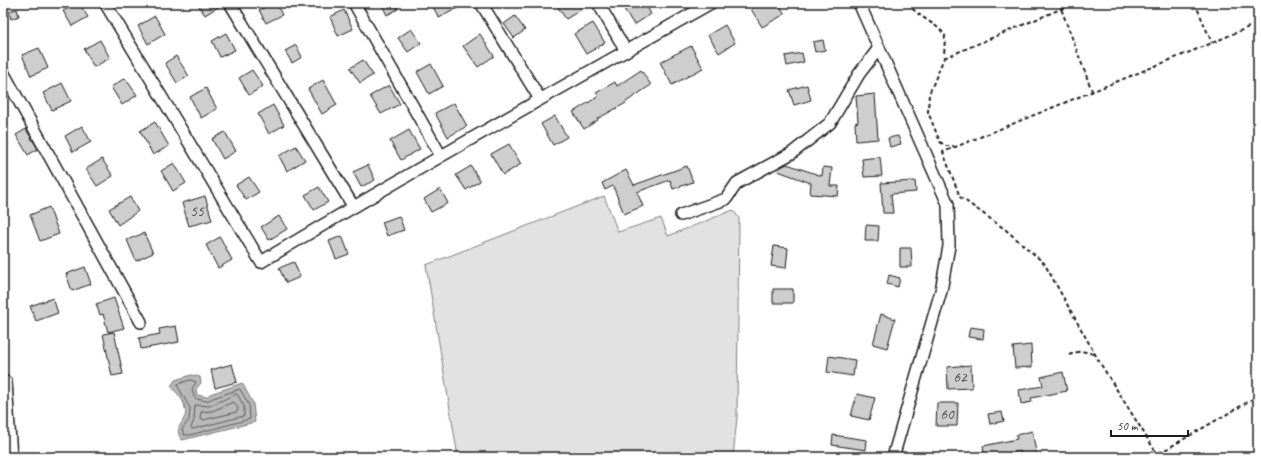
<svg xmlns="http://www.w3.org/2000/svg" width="1261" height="460" font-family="Caveat,sans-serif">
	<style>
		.green { fill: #e2e2e2; stroke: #7f7f7f }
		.water { fill: #b8b8b8; stroke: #7a7a7a }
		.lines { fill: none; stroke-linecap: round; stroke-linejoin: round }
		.shore { stroke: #5a5a5a; stroke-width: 1 }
		.building { fill: #cecece; stroke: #1c1c1c }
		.minor-casing { stroke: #1c1c1c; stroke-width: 14 }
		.path { stroke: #1c1c1c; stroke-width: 2; stroke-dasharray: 4 3; stroke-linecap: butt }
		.minor { stroke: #fff; stroke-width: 11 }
		.labels { text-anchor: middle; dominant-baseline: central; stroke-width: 3; stroke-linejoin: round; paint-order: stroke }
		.number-label { font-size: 15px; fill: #484848 }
	</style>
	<rect width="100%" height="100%" fill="#fff"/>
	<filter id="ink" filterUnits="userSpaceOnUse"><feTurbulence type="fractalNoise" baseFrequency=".025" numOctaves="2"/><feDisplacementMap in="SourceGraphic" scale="8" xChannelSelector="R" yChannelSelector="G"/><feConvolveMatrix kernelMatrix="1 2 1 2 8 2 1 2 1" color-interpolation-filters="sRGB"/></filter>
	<g filter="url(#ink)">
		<path class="green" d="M604 196 618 232 661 218 668 236 733 210 739 218 737 418 733 457H458L426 265Z"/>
		<path class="water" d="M191 375 200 377 201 383 196 389 197 395 207 397 210 394 242 383 253 403 255 422 182 440C171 426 189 422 185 408 184 400 176 392 171 386L175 380Z"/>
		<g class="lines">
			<path class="shore" d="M191 380 196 382 192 389 194 397 197 399 207 401 213 398 240 389 249 405 250 419 190 435H184L182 429 189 420 190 408 177 385 178 384Z
				M237 394 244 406V416L193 429 191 428 194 420 195 405 209 406Z
				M234 402 238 408 237 412 203 420 200 419 201 412 212 411Z"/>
		</g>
		<path class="building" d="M78 3H79L88 17 72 26 63 11Z
			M197 3H223V4L205 15Z
			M274 3H276L282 15 266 23 259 10Z
			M381 3H395L398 9 387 15Z
			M436 3H467L439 18 432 5Z
			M555 3H578L582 9 566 19Z
			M633 3H645L651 14 634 25 624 9Z
			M762 3H778L785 14 762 27 751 9Z
			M17 9 19 16 11 19 9 11Z
			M344 10 353 29 338 36 330 17Z
			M155 16 165 34 148 44 138 26Z
			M515 16 525 30 514 38 504 24Z
			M593 23 605 43 586 54 574 34Z
			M725 25 735 43 719 53 708 35Z
			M411 29 421 43 408 52 398 38Z
			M226 33 235 50 220 57 212 41Z
			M480 34 494 56 478 67 463 46Z
			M100 40 110 58 94 67 84 49Z
			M823 40 825 50 815 52 813 42Z
			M296 45 302 57 292 63 285 51Z
			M691 46 703 68 672 85 660 62Z
			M39 48 48 68 31 76 22 55Z
			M802 53 804 62 787 66 785 56Z
			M176 56 189 76 177 83 165 63Z
			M363 60 373 75 360 83 350 68Z
			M431 64 443 86 429 94 417 72Z
			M252 70 263 86 249 95 239 78Z
			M641 70 651 85 626 102V103L597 119 598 120 584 129 573 112 599 96 596 93 615 82 617 86Z
			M125 78 137 95 122 105 111 87Z
			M323 80 337 105 322 114 308 89Z
			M62 83 71 101 52 110 43 93Z
			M389 85 400 104 381 114 370 96Z
			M807 85 811 100 794 105 789 90Z
			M206 88 217 109 201 118 190 97Z
			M875 94 878 139 856 141 855 123 858 122 856 96Z
			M454 103 467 126 448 137 435 113Z
			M273 105 284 125 269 134 258 114Z
			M555 116 567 137 553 145 541 124Z
			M155 122 169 146 153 155 140 131Z
			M82 126 91 142 73 152 65 136Z
			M26 129 38 149 28 155 16 135Z
			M409 130 420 149 401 160 390 141Z
			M225 132 236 151 223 159 212 139Z
			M898 136 901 144 890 147 888 138Z
			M509 144 521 164 503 175 491 154Z
			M296 146 305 160 287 171 279 156Z
			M880 157 882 176 864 177 862 159Z
			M102 159 113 176 97 186 86 169Z
			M174 163 186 183 173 191 161 171Z
			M787 164 822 176 823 167 832 168 830 186H839L838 196 810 194 811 183 778 171 779 168Z
			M368 165 375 180 361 187 353 172Z
			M471 166 480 181 466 190 456 175Z
			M687 166 693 182 673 189 670 180 637 192 643 206 624 214 613 186 605 190 602 183 626 170 634 185Z
			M249 177 259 192 246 200 236 185Z
			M915 181 916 192 891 194 893 213H883L881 183Z
			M319 187 328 202 314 210 305 195Z
			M440 189 448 203 431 212 424 199Z
			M205 196 212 220 189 226 182 203Z
			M130 197 138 211 118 225 109 209Z
			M49 207 59 234 40 241 30 215Z
			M279 216 287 229 269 240 261 227Z
			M399 216 404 230 387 236 382 222Z
			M866 225 879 226 878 241H865Z
			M144 233 153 253 136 261 127 240Z
			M342 236 349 254 336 259 329 241Z
			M220 237 232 260 218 268 206 245Z
			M774 246 788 248 786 268 771 266Z
			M900 248H911L912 267H900Z
			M294 262 300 277 286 283 279 268Z
			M85 267 91 284 72 291 66 274Z
			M889 275 900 278 898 287 887 284Z
			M773 289H793V303H773Z
			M53 298 58 313 36 321 30 306Z
			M114 298 124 328 108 332 103 314 100 315 96 304Z
			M881 314 895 319 887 348 873 344Z
			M176 326 179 342 141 349 139 338 160 334 159 329Z
			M970 327 984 329 983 339 968 337Z
			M114 332 123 374 112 376 103 334Z
			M1031 345 1032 367 1015 368 1013 347Z
			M829 356 855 360 853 376 827 372Z
			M232 364 237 382 215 388 211 370Z
			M971 365 972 388 948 389 947 367Z
			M1063 372 1067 391 1031 398 1032 402 1021 404 1019 390 1043 386 1041 377Z
			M857 394 875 398 869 420 851 416Z
			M937 403H958L957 426H936Z
			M1002 412 1004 421 990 424 988 414Z
			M1032 431 1037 457H1021L1020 451 993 457H985L983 446 1017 439 1016 435Z
			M833 435 867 440 866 450 832 445Z"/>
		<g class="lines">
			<g class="minor-casing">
				<path id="minor" d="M105 3 261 262C409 173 560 88 711 3
					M230 3 353 206
					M354 3 441 156
					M481 3 540 99
					M598 3 626 51
					M859 3 948 204 949 246 941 291 893 457
					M3 72 141 322
					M681 215 726 199 737 183 792 153 830 123 859 74 879 48
					M6 382 11 457"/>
			</g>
			<path class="path" d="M908 3C917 17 935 22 945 35L944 58 929 94 928 112 940 142 946 146H954
				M1059 3 1092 91
				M1195 3 1212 43
				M944 58 1075 3
				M1069 355C1078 351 1085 350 1095 355
				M1153 457 1258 396
				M1159 457 1100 363 1044 263 1006 230 960 197 943 152 1212 43 1258 23"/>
			<use href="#minor" class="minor"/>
		</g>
	</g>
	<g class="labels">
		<g class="number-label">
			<text x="197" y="211">55</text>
			<text x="960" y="377">62</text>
			<text x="947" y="414">60</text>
		</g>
	</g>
	<rect width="1261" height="460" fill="none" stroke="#fff" stroke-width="16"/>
	<rect x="8" y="8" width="1245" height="444" fill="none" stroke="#1c1c1c" stroke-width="1.5" filter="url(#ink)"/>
	<path d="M1111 430v6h77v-6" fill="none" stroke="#1c1c1c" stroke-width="2"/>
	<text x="1117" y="430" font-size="12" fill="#1c1c1c" stroke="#ffffff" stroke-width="3" paint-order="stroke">50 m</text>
</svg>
